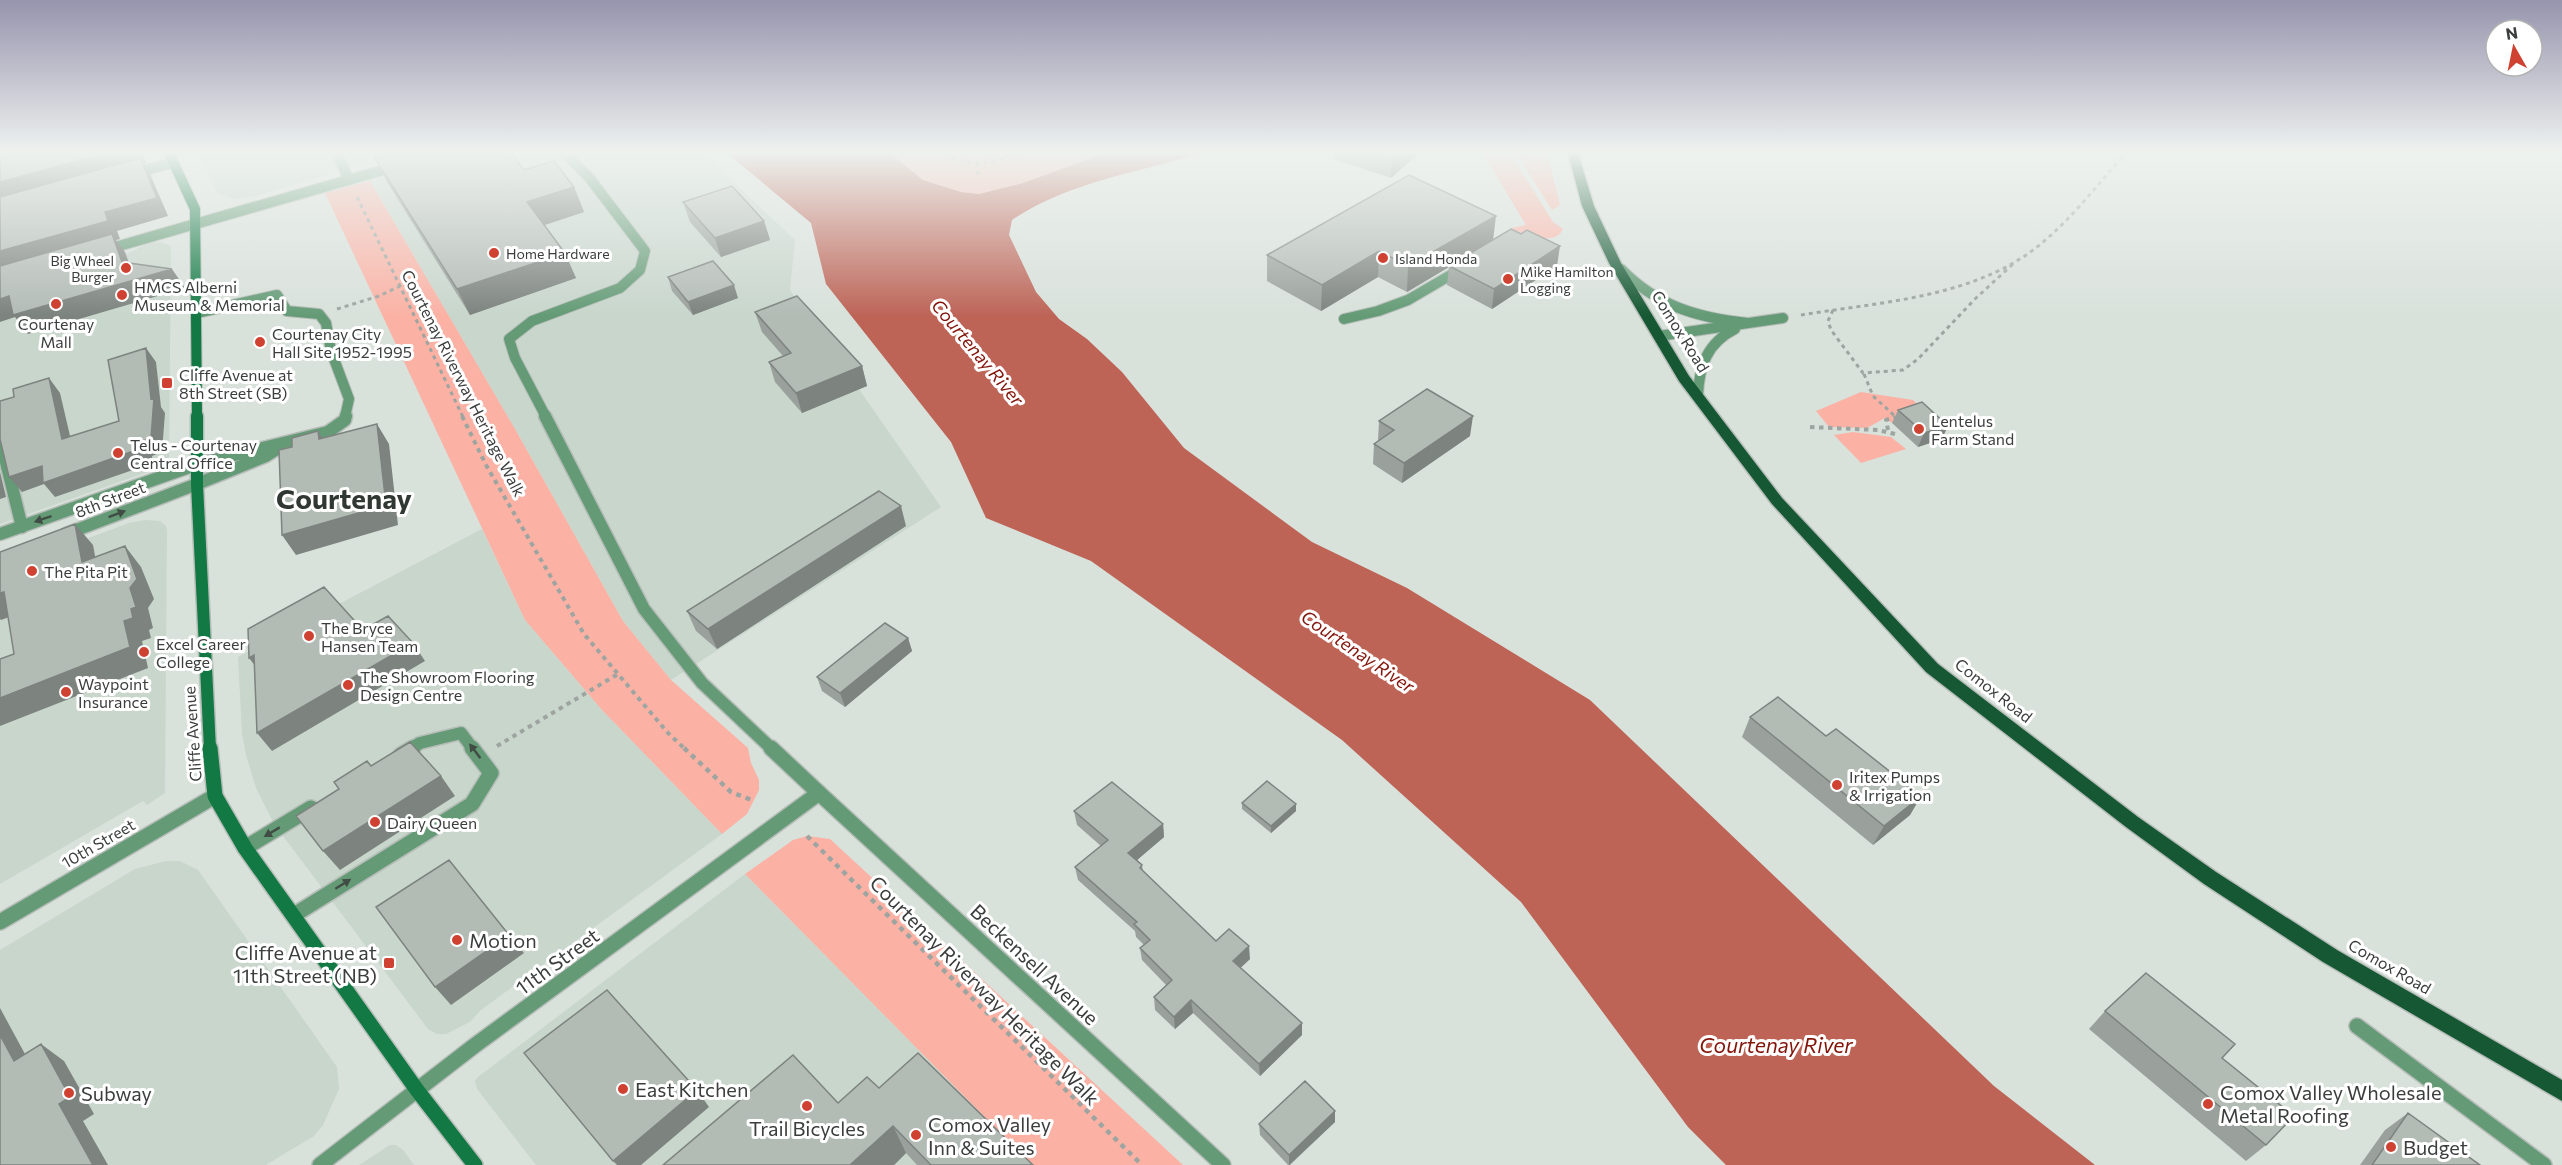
<svg xmlns="http://www.w3.org/2000/svg" width="2562" height="1165" font-family="Commissioner,sans-serif">
	<style>
		.built { fill: #c8d6cc }
		.green { fill: #fbb2a5 }
		.water { fill: #bd6457 }
		.lines { fill: none; stroke-linecap: round; stroke-linejoin: round }
		.service-far2-casing { stroke: #b6bdb8; stroke-width: 12 }
		.service-far1-casing { stroke: #b6bdb8; stroke-width: 15 }
		.service-casing { stroke: #b6bdb8; stroke-width: 18 }
		.minor-far1-casing { stroke: #b6bdb8; stroke-width: 12 }
		.minor-casing { stroke: #b6bdb8; stroke-width: 18 }
		.tertiary-casing { stroke: #b6bdb8; stroke-width: 15 }
		.secondary-far2-casing { stroke: #b6bdb8; stroke-width: 12 }
		.secondary-far1-casing { stroke: #b6bdb8; stroke-width: 15 }
		.secondary-casing { stroke: #b6bdb8; stroke-width: 18 }
		.primary-casing { stroke: #b6bdb8; stroke-width: 3 }
		.path-far2 { stroke: #9ea4a0; stroke-width: 3; stroke-dasharray: 4 4; stroke-linecap: butt }
		.path-far1 { stroke: #9ea4a0; stroke-width: 4; stroke-dasharray: 4.5 4.5; stroke-linecap: butt }
		.path { stroke: #9ea4a0; stroke-width: 4.5; stroke-dasharray: 5 5; stroke-linecap: butt }
		.service-far2 { stroke: #649b76; stroke-width: 10 }
		.service-far1 { stroke: #649b76; stroke-width: 12 }
		.service { stroke: #649b76; stroke-width: 15 }
		.minor-far1 { stroke: #649b76; stroke-width: 10 }
		.minor { stroke: #649b76; stroke-width: 15 }
		.tertiary { stroke: #649b76; stroke-width: 12 }
		.secondary-far2 { stroke: #137944; stroke-width: 10 }
		.secondary-far1 { stroke: #137944; stroke-width: 12 }
		.secondary { stroke: #137944; stroke-width: 15 }
		.primary { fill: #155833; fill-rule: evenodd }
		.wall { fill: #9aa19c }
		.shaded-wall { fill: #7d837f }
		.building { fill: #b3bbb5; stroke: #7d837f; stroke-width: 1.5 }
		.oneway { fill: #414c45 }
		.poi-dot { fill: #cf4232; stroke: #fff; stroke-width: 2 }
		.labels { text-anchor: middle; dominant-baseline: central; stroke-width: 6; stroke-linejoin: round; paint-order: stroke }
		.far-poi-label { font-size: 14px; fill: #3b3e3c; stroke: #fff; text-anchor: start }
		.poi-label { font-size: 16px; fill: #3b3e3c; stroke: #fff; text-anchor: start }
		.street-label { font-size: 16px; fill: #3b3e3c; stroke: #fff }
		.water-label { font-size: 18px; font-style: italic; fill: #83140a; stroke: #fff }
		.near-poi-label { font-size: 20px; fill: #3b3e3c; stroke: #fff; text-anchor: start }
		.near-street-label { font-size: 20px; fill: #3b3e3c; stroke: #fff }
		.near-water-label { font-size: 21px; font-style: italic; fill: #83140a; stroke: #fff }
		.town-label { font-size: 28px; font-weight: bold; fill: #313733; stroke: #fff }
	</style>
	<rect width="100%" height="100%" fill="#d9e1db"/>
	<path class="built" d="M198 153H400L256 196 236 199 218 194Z
		M470 153H703L795 240 790 290 941 507 671 680 623 621 515 429 370 181Z
		M161 242 171 246 169 459 159 468 0 524V290L131 252 148 243Z
		M145 520 160 521 166 526 167 531 165 793 147 805 143 801 0 884V571L129 523Z
		M482 529 525 620 602 710 722 834 481 1010 470 1022 446 1034H437L428 1029 274 824 256 788 246 755 242 734 238 657Z
		M166 861H180L198 870 337 1067 339 1089 323 1125 314 1136 266 1165H0V950L135 869Z
		M745 874 1032 1165H536L477 1089 475 1081 478 1077Z
		M390 1145H396L403 1150 414 1165H359Z"/>
	<path class="green" d="M890 153H1105L1023 183 979 194 961 192 923 180Z
		M1510 153 1553 222 1563 229C1557 245 1529 236 1514 235L1511 228 1526 225 1483 154H1466Z
		M1516 153H1547L1560 205 1552 210Z
		M370 181 515 429 623 621 671 680 748 748 751 763 759 780V790L747 814 722 834 602 710 525 620 325 193Z
		M1861 392 1913 400 1928 414 1892 423 1885 418 1867 428 1829 427 1816 411Z
		M1853 432 1891 437 1906 449 1861 463 1834 435Z
		M807 836 830 839 1183 1165H1032L745 874 793 840Z"/>
	<path class="water" d="M727 153H890L923 180 961 192 979 194 1023 183 1105 153H1203C1139 172 1068 182 1012 220L1009 235 1036 292 1059 319 1087 339 1122 372 1184 448 1312 542 1407 588 1590 700 1994 1086 2095 1165H1726L1688 1127 1521 902 1342 740 1091 561 986 518 951 442 826 284 811 223Z"/>
	<g class="lines">
		<g class="service-far2-casing">
			<path id="service-far2" d="M337 153 349 180
				M131 174 172 163
				M1621 269C1657 306 1698 318 1748 323
				M197 313 277 295 287 311 319 314 326 323 331 351 349 399 345 417
				M1344 319 1378 311 1408 300 1461 269
				M1659 336 1783 318
				M1698 396C1699 366 1707 343 1735 329
				M546 417 515 358 509 339 532 321 620 288 640 270 645 251 588 176 564 153"/>
		</g>
		<g class="service-far1-casing">
			<path id="service-far1" d="M545 416 644 609 702 683 772 749
				M0 438 22 527
				M198 464 328 432 345 420 346 416
				M197 484 266 456 280 447
				M410 749 420 743 461 733 473 749"/>
		</g>
		<g class="service-casing">
			<path id="service" d="M771 748 819 793
				M401 755 413 748
				M245 848 311 808
				M294 915 472 804 491 773 472 748
				M2357 1026 2544 1165"/>
		</g>
		<g class="minor-far1-casing">
			<path id="minor-far1" d="M105 250 397 166"/>
		</g>
		<g class="minor-casing">
			<path id="minor" d="M0 922 215 796
				M320 1165 474 1046 819 793 1223 1165"/>
		</g>
		<g class="tertiary-casing">
			<path id="tertiary" d="M0 534 198 464
				M66 534 197 484"/>
		</g>
		<g class="secondary-far2-casing">
			<path id="secondary-far2" d="M169 153 195 209 197 417"/>
		</g>
		<g class="secondary-far1-casing">
			<path id="secondary-far1" d="M197 416V484L210 749"/>
		</g>
		<g class="secondary-casing">
			<path id="secondary" d="M210 748 215 796 245 848 417 1090 475 1165"/>
		</g>
		<g class="primary-casing">
			<path id="primary" d="M1568 153H1578L1594 206 1621 263 1689 376 1782 498 1938 664 2138 817 2216 872 2337 950 2562 1080V1101L2323 962 2204 884 2126 827 1926 672 1772 504 1679 381 1609 263 1582 206Z"/>
		</g>
		<path class="path-far2" d="M945 153C969 169 993 162 1018 153
			M977 163 978 176
			M357 197 463 417
			M337 309 379 296 400 286
			M1833 310 1828 321 1831 330 1863 373 1903 370 1918 359 1975 299 2013 264
			M1801 315C1880 302 1972 298 2037 247 2071 220 2097 185 2126 153
			M1864 374 1873 396 1896 417"/>
		<path class="path-far1" d="M462 416 486 465 584 634 668 733 685 749
			M1810 427 1878 430 1899 435
			M1888 430 1886 420 1895 417
			M497 746 618 674"/>
		<path class="path" d="M684 748 731 792 754 801
			M807 836 1142 1165"/>
		<use href="#service-far2" class="service-far2"/>
		<use href="#service-far1" class="service-far1"/>
		<use href="#service" class="service"/>
		<use href="#minor-far1" class="minor-far1"/>
		<use href="#minor" class="minor"/>
		<use href="#tertiary" class="tertiary"/>
		<use href="#secondary-far2" class="secondary-far2"/>
		<use href="#secondary-far1" class="secondary-far1"/>
		<use href="#secondary" class="secondary"/>
		<use href="#primary" class="primary"/>
	</g>
	<path class="wall" d="M1334 153H1419L1391 178 1334 159Z
		M374 157 524 170 574 187 584 212 545 225 576 278 470 315 387 182Z
		M683 202 764 221 770 240 721 257 690 222Z
		M1493 240 1557 266 1492 309 1447 285 1449 267 1407 292 1378 277 1321 311 1267 281V255Z
		M668 277 738 298 693 315 672 291Z
		M755 312 862 366 867 386 802 413 775 382 769 362 783 356 762 332Z
		M1898 410 1942 439 1918 447 1892 423Z
		M1379 421 1470 436 1402 483 1373 464 1374 444 1378 441Z
		M906 526 717 649 696 631 687 611Z
		M908 638 912 651 845 707 822 691 817 677Z
		M1750 717 1826 736 1921 796 1910 815 1873 845 1742 737Z
		M1242 803 1296 811 1271 833 1242 809Z
		M1074 811 1163 824 1164 837 1137 860 1142 865 1143 871 1216 941 1250 959 1240 968 1302 1023V1035L1260 1076 1193 1013 1175 1029 1155 1010 1154 997 1167 986 1142 960 1140 948 1144 945 1136 937 1135 931 1078 880 1075 867 1101 846 1077 825Z
		M2105 1011 2222 1058 2266 1145 2246 1161 2089 1029Z
		M879 1088 1033 1165H917L906 1153 894 1165H663Z
		M1335 1111V1122L1290 1165H1288L1260 1135 1259 1124Z
		M2408 1113 2480 1165H2360L2385 1130Z"/>
	<path class="shaded-wall" d="M107 153H142L146 163 143 164 151 176 168 216 117 231 120 239 116 240 125 252 135 280 0 274V182Z
		M1399 153H1419L1391 178 1392 159Z
		M574 187 584 212 538 227 527 202Z
		M1496 216 1493 241 1449 266V267L1407 292 1408 266Z
		M764 221 770 240 721 257 715 238Z
		M1560 246 1557 266 1492 309 1494 289Z
		M1379 251 1378 277 1321 311 1322 285Z
		M565 253 576 278 470 315 457 289Z
		M172 269 185 288 28 334 15 317 0 322V299L9 296Z
		M734 285 738 298 693 315 688 302Z
		M146 348 156 362 161 407 165 413 162 452 152 456 153 463 55 497 44 484 22 492 9 477 42 466 141 442 151 399Z
		M862 366 867 386 802 413 796 393Z
		M49 378 60 393 74 453 62 439Z
		M1473 416 1470 436 1402 483 1404 463Z
		M377 424 389 444 398 525 296 555 282 535Z
		M1948 426 1942 439 1918 447 1924 433Z
		M318 431 331 451 319 439Z
		M0 472 6 497 0 499Z
		M901 506 906 526 717 649 708 629Z
		M75 524 93 545 100 583 82 562Z
		M125 546 141 567 154 599 148 608 153 628 149 630 151 638 142 641 148 668 0 726V698L124 621 131 609 130 588Z
		M4 592 23 612 1 620 0 619V593Z
		M908 638 912 651 845 707 840 693Z
		M413 643 425 661 272 751 257 733Z
		M254 655 263 676 249 658Z
		M441 776 455 796 340 870 323 851Z
		M1921 796 1910 815 1873 845 1884 826Z
		M1296 804V811L1271 833V826Z
		M1163 824 1164 837 1130 866 1128 853Z
		M509 935 524 953 451 1005 435 987Z
		M1249 946 1250 959 1234 974 1233 961Z
		M1191 1000 1193 1013 1175 1029 1174 1017Z
		M0 1008 38 1078 14 1061 0 1035Z
		M1302 1023V1035L1260 1076 1259 1064Z
		M41 1044 64 1061 94 1114 83 1121 108 1165H93L59 1104Z
		M697 1090 709 1107 641 1165H617L613 1161Z
		M1335 1111V1122L1289 1165V1155Z
		M893 1126 906 1153 894 1165H850Z"/>
	<path class="building" d="M0 153H107L0 182Z
		M389 153H511L524 170 554 161 574 187 527 202 565 253 457 289 374 157Z
		M1372 153H1399L1392 159Z
		M140 158 157 198 105 212 108 221 0 251V197Z
		M1409 175 1496 216 1408 266 1379 251 1322 285 1267 255Z
		M732 186 764 221 715 238 683 202Z
		M1511 229 1521 234 1527 230 1560 246 1494 289 1449 266Z
		M112 234 122 262 172 269 13 315 9 296 0 299V266Z
		M713 261 734 285 688 302 668 277Z
		M797 296 862 366 796 393 769 362 791 353 755 312Z
		M146 348 151 399 154 398 151 438 141 442 142 448 43 483 42 466 9 477 0 439V401L14 397 13 389 49 378 62 439 119 421 108 360Z
		M1427 389 1473 416 1404 463 1374 444 1394 430 1379 421Z
		M1922 402 1948 426 1924 433 1898 410Z
		M377 424 386 505 282 535 279 450 292 447V438L318 431 319 439Z
		M879 491 901 506 708 629 687 611Z
		M75 524 82 562 125 546 137 579 130 588 136 607 131 609 133 618 124 621 130 647 0 698V659L14 654 4 592 0 593V552Z
		M324 587 363 630 388 616 413 643 257 733 254 655 249 658 248 629Z
		M885 623 908 638 840 693 817 677Z
		M1778 697 1826 736 1836 729 1921 796 1884 826 1750 717Z
		M410 742 441 776 323 851 296 816 339 789 334 782 367 761 371 766Z
		M1267 781 1296 804 1271 826 1242 803Z
		M1112 782 1163 824 1128 853 1142 865 1140 868 1216 941 1229 929 1249 946 1233 961 1302 1023 1259 1064 1191 1000 1174 1017 1154 997 1172 980 1140 948 1150 940 1134 924 1137 922 1075 867 1108 840 1074 811Z
		M449 860 509 935 435 987 376 907Z
		M2146 973 2235 1044 2222 1058 2294 1116 2266 1145 2105 1011Z
		M607 990 697 1090 613 1161 524 1053Z
		M0 1035 14 1061 41 1044 70 1097 59 1104 93 1165H0Z
		M918 1053 1033 1165H931L893 1126 850 1165H663L793 1055 838 1103 867 1077 879 1088Z
		M1305 1081 1335 1111 1289 1155 1259 1124Z
		M2408 1113 2480 1165H2372Z"/>
	<defs><path id="oneway-solid" d="M-6-.8H1V-3.2L6.5 0L1 3.2V.8H-6Z" transform="scale(1.5)"/></defs>
	<g class="oneway">
		<use href="#oneway-solid" transform="translate(117 514) rotate(-21)"/>
		<use href="#oneway-solid" transform="translate(43 519) rotate(161)"/>
		<use href="#oneway-solid" transform="translate(475 751) rotate(-127)"/>
		<use href="#oneway-solid" transform="translate(272 832) rotate(149)"/>
		<use href="#oneway-solid" transform="translate(343 884) rotate(-32)"/>
	</g>
	<linearGradient id="sky" x2="0" y2="1"><stop stop-color="#9794ae"/><stop offset="0.48" stop-color="#eef2ef"/><stop offset="1" stop-color="#eef2ef" stop-opacity="0"/></linearGradient>
	<rect width="2562" height="316" fill="url(#sky)"/>
	<g class="poi-dot">
		<circle cx="494" cy="253" r="6"/>
		<circle cx="1383" cy="258" r="6"/>
		<circle cx="126" cy="268" r="6"/>
		<circle cx="1508" cy="279" r="6"/>
		<circle cx="122" cy="295" r="6"/>
		<circle cx="56" cy="304" r="6"/>
		<circle cx="260" cy="342" r="6"/>
		<rect x="161" y="377" width="12" height="12" rx="3"/>
		<circle cx="1919" cy="429" r="6"/>
		<circle cx="118" cy="453" r="6"/>
		<circle cx="32" cy="571" r="6"/>
		<circle cx="309" cy="636" r="6"/>
		<circle cx="144" cy="652" r="6"/>
		<circle cx="348" cy="685" r="6"/>
		<circle cx="66" cy="692" r="6"/>
		<circle cx="1837" cy="785" r="6"/>
		<circle cx="375" cy="822" r="6"/>
		<circle cx="457" cy="940" r="6"/>
		<rect x="383" y="957" width="12" height="12" rx="3"/>
		<circle cx="623" cy="1089" r="6"/>
		<circle cx="69" cy="1093" r="6"/>
		<circle cx="2208" cy="1104" r="6"/>
		<circle cx="807" cy="1106" r="6"/>
		<circle cx="916" cy="1135" r="6"/>
		<circle cx="2391" cy="1147" r="6"/>
	</g>
	<g class="labels">
		<g class="far-poi-label">
			<text x="506" y="253">Home Hardware</text>
			<text x="1395" y="258">Island Honda</text>
			<text x="114" y="260" text-anchor="end">Big Wheel<tspan x="114" dy="16">Burger</tspan></text>
			<text x="1520" y="271">Mike Hamilton<tspan x="1520" dy="16">Logging</tspan></text>
		</g>
		<g class="poi-label">
			<text x="134" y="286">HMCS Alberni<tspan x="134" dy="18">Museum &amp; Memorial</tspan></text>
			<text x="56" y="323" text-anchor="middle">Courtenay<tspan x="56" dy="18">Mall</tspan></text>
			<text x="272" y="333">Courtenay City<tspan x="272" dy="18">Hall Site 1952-1995</tspan></text>
			<text x="179" y="374">Cliffe Avenue at<tspan x="179" dy="18">8th Street (SB)</tspan></text>
			<text x="1931" y="420">Lentelus<tspan x="1931" dy="18">Farm Stand</tspan></text>
			<text x="130" y="444">Telus - Courtenay<tspan x="130" dy="18">Central Office</tspan></text>
			<text x="44" y="571">The Pita Pit</text>
			<text x="321" y="627">The Bryce<tspan x="321" dy="18">Hansen Team</tspan></text>
			<text x="156" y="643">Excel Career<tspan x="156" dy="18">College</tspan></text>
			<text x="360" y="676">The Showroom Flooring<tspan x="360" dy="18">Design Centre</tspan></text>
			<text x="78" y="683">Waypoint<tspan x="78" dy="18">Insurance</tspan></text>
			<text x="1849" y="776">Iritex Pumps<tspan x="1849" dy="18">&amp; Irrigation</tspan></text>
			<text x="387" y="822">Dairy Queen</text>
		</g>
		<g class="street-label">
			<text transform="translate(1681 331) rotate(58)">Comox Road</text>
			<text transform="translate(464 383) rotate(63)">Courtenay Riverway Heritage Walk</text>
			<text transform="translate(110 499) rotate(-21)">8th Street</text>
			<text transform="translate(1994 690) rotate(38)">Comox Road</text>
			<text transform="translate(192 734) rotate(-94)">Cliffe Avenue</text>
			<text transform="translate(98 843) rotate(-30)">10th Street</text>
			<text transform="translate(2390 966) rotate(30)">Comox Road</text>
		</g>
		<g class="water-label">
			<text transform="translate(978 352) rotate(50)">Courtenay River</text>
			<text transform="translate(1358 651) rotate(34)">Courtenay River</text>
		</g>
		<g class="near-poi-label">
			<text x="469" y="940">Motion</text>
			<text x="377" y="952" text-anchor="end">Cliffe Avenue at<tspan x="377" dy="23">11th Street (NB)</tspan></text>
			<text x="635" y="1089">East Kitchen</text>
			<text x="2220" y="1092">Comox Valley Wholesale<tspan x="2220" dy="23">Metal Roofing</tspan></text>
			<text x="81" y="1093">Subway</text>
			<text x="928" y="1124">Comox Valley<tspan x="928" dy="23">Inn &amp; Suites</tspan></text>
			<text x="807" y="1128" text-anchor="middle">Trail Bicycles</text>
			<text x="2403" y="1147">Budget</text>
		</g>
		<g class="near-street-label">
			<text transform="translate(557 961) rotate(-36)">11th Street</text>
			<text transform="translate(1035 964) rotate(43)">Beckensell Avenue</text>
			<text transform="translate(985 990) rotate(45)">Courtenay Riverway Heritage Walk</text>
		</g>
		<g class="near-water-label">
			<text x="1776" y="1044">Courtenay River</text>
		</g>
		<g class="town-label">
			<text x="344" y="498">Courtenay</text>
		</g>
	</g>
	<g transform="translate(2514 48) rotate(351)"><circle r="28" fill="#ffffff" stroke="#b1b2b1" stroke-width="1.5"/>
	<path d="M0-4.5L10 22L0 15L-10 22Z" fill="#cf4232"/>
	<text y="-9" font-size="16" font-weight="bold" text-anchor="middle" fill="#3b3e3c">N</text>
	</g>
</svg>
